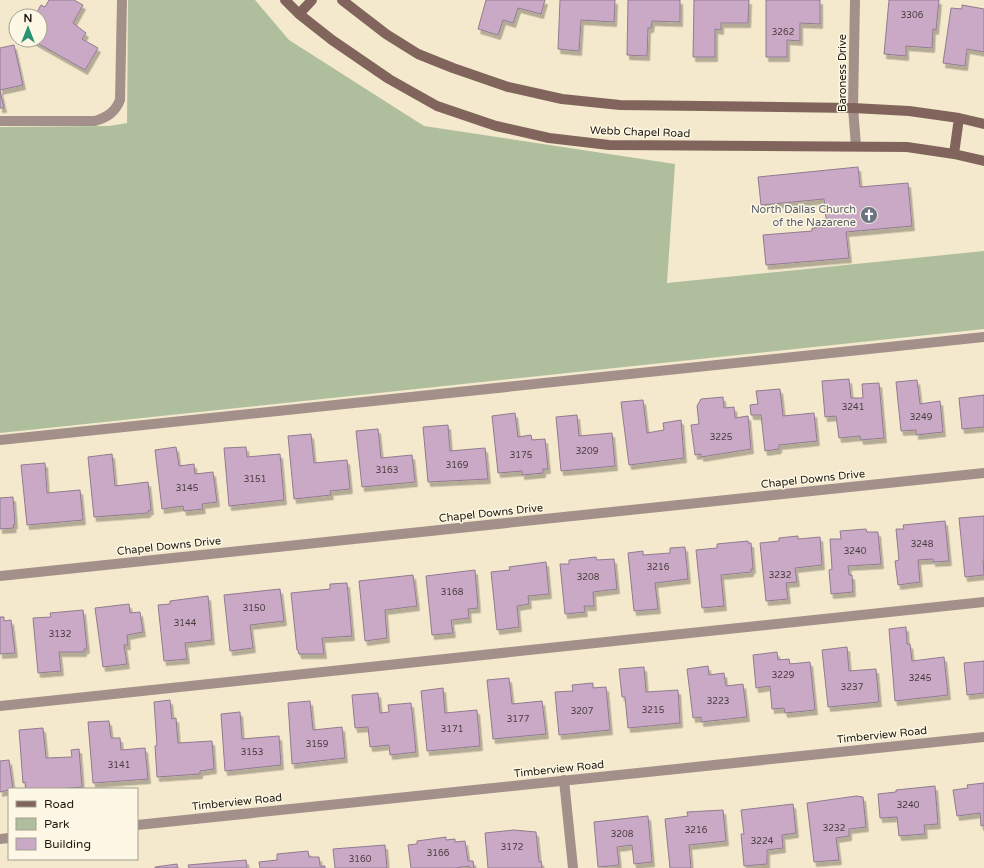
<svg xmlns="http://www.w3.org/2000/svg" width="984" height="868" font-family="'Varela Round',sans-serif">
	<style>
		.green { fill: #afbf9e }
		.building { fill: #caa9c7; stroke: #917b8f; filter: url(#shadow) }
		.lines { fill: none; stroke-linecap: round; stroke-linejoin: round }
		.service { stroke: #a3908a; stroke-width: 10 }
		.minor { stroke: #a3908a; stroke-width: 10 }
		.secondary { stroke: #81655d; stroke-width: 10 }
		.labels { text-anchor: middle; dominant-baseline: central; stroke-width: 3; stroke-linejoin: round; paint-order: stroke }
		.number-label { font-size: 9px; fill: #493e3d }
		.street-label { font-size: 11px; fill: #1e1a0f; stroke: #fdf7e5 }
		.worship-label { font-size: 11px; fill: #5b616d; stroke: #fdf7e5; text-anchor: end }
	</style>
	<defs>
		<filter id="shadow"><feDropShadow dx="2.5" dy="4.5" stdDeviation="0" flood-color="#0004"/></filter>
	</defs>
	<rect width="100%" height="100%" fill="#f4e9cc"/>
	<path class="green" d="M128 0H255L289 40 424 126 675 164 667 283 984 251V329L0 433V127L109 126 127 123Z"/>
	<path class="building" d="M49 0H74L83 5 73 23 86 33 82 39 98 48 85 70 32 40H40V16H35L41 5 45 7Z
		M486 0H545L541 14 518 8 513 23 503 20 498 35 478 29Z
		M560 0H615L614 22 581 20 579 51 558 49Z
		M628 0H680V22L652 21 651 28H648L647 56 627 55Z
		M694 0H749L748 23H721V30L715 29V57H693Z
		M766 0H820V24L800 23V41L787 40V57H766Z
		M889 0H939L936 30 933 29 932 48 906 46V56L884 54Z
		M962 5 984 9V52L967 49 965 66 943 63 951 8 962 9Z
		M14 45 23 85 0 90 4 108H0V48Z
		M858 167 860 187 908 183 912 226 846 232 849 258 766 265 763 235 812 231V228L827 227 824 199 761 205 758 177Z
		M849 379 851 398H863L862 384 879 383 884 438 861 440 860 436 839 438 836 416 825 417 822 381Z
		M917 380 920 404 940 401 943 432 916 435V430L901 431 896 382Z
		M780 389 783 416 814 413 817 441 779 445V449L765 451 761 415H751L750 405 758 404 756 391Z
		M984 395V427L962 429 959 398Z
		M723 397 724 408 734 407 735 418 748 416 751 449 701 457V454L695 455 691 425 699 424 697 406 701 399Z
		M643 400 647 433 664 430 663 423 681 420 684 458 629 465 621 402Z
		M515 413 518 437 531 435 532 440 545 439 548 469H543V473L522 475V471L498 473 492 416Z
		M577 415 579 436 612 433 615 466 561 471 556 417Z
		M448 425 450 451 485 448 488 479 428 482 423 427Z
		M378 429 381 458 412 455 415 482 362 487 356 431Z
		M311 434 314 463 347 460 350 489 330 491 331 495 294 499 288 436Z
		M176 447 179 466 194 464 195 474 213 472 217 502 202 504 203 509 184 511 183 506 162 509 155 450Z
		M246 447 247 457 280 454 284 500 229 506 224 448Z
		M112 454 115 486 148 482 151 510 148 511V513L94 517 88 457Z
		M45 463 47 493 80 490 83 520 27 525 21 465Z
		M13 497 15 524 13 525 14 528 0 529V498Z
		M984 516V560H983L984 575 965 577 959 518Z
		M945 521 949 561 933 562V559L918 560 920 582 898 585 895 561 899 560 896 529H904L903 525Z
		M866 529 867 532H878L881 564 848 566 849 575H852L853 592 831 594 829 570 832 569 830 539H841L840 531Z
		M798 536V539L820 537 822 565 795 568 797 582 786 583 788 599 766 601 760 543 779 541V538Z
		M748 541V543H751L753 569H751V572L721 575 724 606 702 608 696 550 717 548V544Z
		M685 547 688 579 655 583 658 609 634 611 628 553 643 551V555L670 553V548Z
		M596 557 597 560 614 559 617 589 593 592 594 606H584L585 612 565 614 560 564H569V560Z
		M546 562 549 594 528 596 529 604 517 606 519 627 497 630 491 572 510 570 509 567Z
		M475 570 478 608 468 609 469 618 451 620 453 633 432 635 426 576Z
		M413 575 417 606 385 610 387 638 365 641 359 581Z
		M347 583 352 636 322 638 324 654H299L298 650H297L291 593 330 589V584Z
		M280 589 284 621 250 625 253 648 230 651 224 595Z
		M208 596 212 640 185 643 187 659 164 661 158 605 170 604V601Z
		M129 604 130 613 140 612 143 632 127 635 128 645H124L127 664 103 667 95 608Z
		M83 610 87 649H84V652H59L61 671 38 673 33 618 51 617 50 613Z
		M0 617H4V621L11 620 15 653 0 654Z
		M906 627 907 644H910L912 661 944 657 948 695 895 701 889 629Z
		M847 647 849 671 876 669 879 702 828 707 822 650Z
		M777 652 778 660 789 659 790 664 810 662 815 710 785 713 784 708 772 709 770 686 756 688 753 655Z
		M984 661V693L967 695 964 663Z
		M708 666 709 675 724 673 726 686 743 684 747 717 701 722V717L693 718 687 669Z
		M644 667 646 692 678 690 680 723 628 728 625 697H622L619 669Z
		M509 678 512 704 542 701 546 734 493 739 487 680Z
		M593 683V688L606 687 610 730 559 735 555 692 573 691 572 685Z
		M443 688 445 713 477 710 480 746 427 751 421 691Z
		M378 693 380 713 389 712 388 705 411 703 416 752 390 755 389 745 370 747 368 727 355 728 352 695Z
		M170 700 172 719 176 718 178 743 212 741 214 769 200 771V774L157 777 155 746 157 745 154 702Z
		M310 701 313 730 342 727 345 758 292 764 288 703Z
		M240 712 242 739 279 736 281 765 225 771 221 714Z
		M109 721 111 738H120L121 750 145 748 148 779 93 783 88 722Z
		M43 728 46 758 72 757 71 750 79 749 82 787 57 789H26L25 782 23 783 19 730Z
		M9 760 13 789 0 792V761Z
		M984 783V825L981 826 980 813 957 816 953 790 968 788 967 785Z
		M935 786 938 824 924 825 925 834 899 836 897 817 880 818 878 794 896 792V790Z
		M856 796 863 797 866 827 849 829V836L836 838 839 860 814 862 807 803Z
		M793 804 796 833 782 835 783 848 767 850V864L744 866 741 834H744L741 810Z
		M723 810 726 841 689 845 691 868H670L665 819 688 816 687 812Z
		M648 816 652 862 634 864 632 845 617 847 619 865 598 867 594 822Z
		M514 830 536 832 539 862 541 861 542 868H488L485 833Z
		M446 837V840L455 839V842L465 841 468 861H473L474 868H470L469 866 455 868H411L408 845 417 844V841Z
		M385 845 387 868H335L333 849Z
		M308 851 309 857H319L320 866H325V868H260L259 862 277 860V854Z
		M246 860 247 868H189L188 865Z
		M177 864 178 868H155V867Z"/>
	<g class="lines">
		<path class="service" d="M0 121H95C108 117 115 112 120 100L122 0
			M0 440 984 337
			M0 706 984 602"/>
		<path class="minor" d="M855 0 853 108 856 146
			M0 576 984 473
			M564 780 573 868
			M137 825 984 737
			M0 839 9 838"/>
		<path class="secondary" d="M285 0 299 14 332 40 389 79 437 106 496 126 549 138 609 145 907 147 954 154 984 161
			M342 0 386 34 418 54 453 68 508 87 562 99 620 105 853 108 909 111 959 118 984 124
			M299 14 312 0
			M954 154 959 118"/>
	</g>
	<defs>
		<g id="church-disc" transform="scale(0.9)"><circle r="9.5" fill="#6b7280" stroke="#fdf7e5"/><path d="M-1.2-6h2.4v3.5h3.3v2.4h-3.3V6h-2.4V-.1h-3.3v-2.4h3.3Z" fill="#fff"/></g>
	</defs>
	<g fill-rule="evenodd">
		<use href="#church-disc" x="869" y="215"/>
	</g>
	<g class="labels">
		<g class="number-label">
			<text x="912" y="15">3306</text>
			<text x="783" y="32">3262</text>
			<text x="853" y="407">3241</text>
			<text x="921" y="417">3249</text>
			<text x="721" y="437">3225</text>
			<text x="587" y="451">3209</text>
			<text x="521" y="455">3175</text>
			<text x="457" y="465">3169</text>
			<text x="387" y="470">3163</text>
			<text x="255" y="479">3151</text>
			<text x="187" y="488">3145</text>
			<text x="922" y="544">3248</text>
			<text x="855" y="551">3240</text>
			<text x="658" y="567">3216</text>
			<text x="780" y="575">3232</text>
			<text x="588" y="577">3208</text>
			<text x="452" y="592">3168</text>
			<text x="254" y="608">3150</text>
			<text x="185" y="623">3144</text>
			<text x="60" y="634">3132</text>
			<text x="783" y="675">3229</text>
			<text x="920" y="678">3245</text>
			<text x="852" y="687">3237</text>
			<text x="718" y="701">3223</text>
			<text x="653" y="710">3215</text>
			<text x="582" y="711">3207</text>
			<text x="518" y="719">3177</text>
			<text x="452" y="729">3171</text>
			<text x="317" y="744">3159</text>
			<text x="252" y="752">3153</text>
			<text x="119" y="765">3141</text>
			<text x="908" y="805">3240</text>
			<text x="834" y="828">3232</text>
			<text x="696" y="830">3216</text>
			<text x="622" y="834">3208</text>
			<text x="762" y="841">3224</text>
			<text x="512" y="847">3172</text>
			<text x="438" y="853">3166</text>
			<text x="360" y="859">3160</text>
		</g>
		<g class="street-label">
			<text transform="translate(842 73) rotate(-90)">Baroness Drive</text>
			<text transform="translate(640 132) rotate(2)">Webb Chapel Road</text>
			<text transform="translate(813 479) rotate(-6)">Chapel Downs Drive</text>
			<text transform="translate(491 513) rotate(-6)">Chapel Downs Drive</text>
			<text transform="translate(169 546) rotate(-6)">Chapel Downs Drive</text>
			<text transform="translate(882 735) rotate(-6)">Timberview Road</text>
			<text transform="translate(559 769) rotate(-6)">Timberview Road</text>
			<text transform="translate(237 802) rotate(-6)">Timberview Road</text>
		</g>
		<g class="worship-label">
			<text x="856" y="209">North Dallas Church<tspan x="856" dy="13">of the Nazarene</tspan></text>
		</g>
	</g>
	<rect x="8" y="788" width="130" height="72" fill="#fdf7e5" stroke="#a49f8f"/>
	<rect x="16" y="801" width="20" height="6" fill="#81655d" stroke="#a49f8f"/>
	<text x="44" y="808" font-size="12" fill="#1e1a0f">Road</text>
	<rect x="16" y="818" width="20" height="12" fill="#afbf9e" stroke="#a49f8f"/>
	<text x="44" y="828" font-size="12" fill="#1e1a0f">Park</text>
	<rect x="16" y="838" width="20" height="12" fill="#caa9c7" stroke="#a49f8f"/>
	<text x="44" y="848" font-size="12" fill="#1e1a0f">Building</text>
	<g transform="translate(28 28)"><circle r="19" fill="#fdf7e5" stroke="#a49f8f"/>
	<path d="M0-3L7 15L0 10L-7 15Z" fill="#299270"/>
	<text y="-6" font-size="11" font-weight="bold" text-anchor="middle" fill="#1e1a0f">N</text>
	</g>
</svg>
